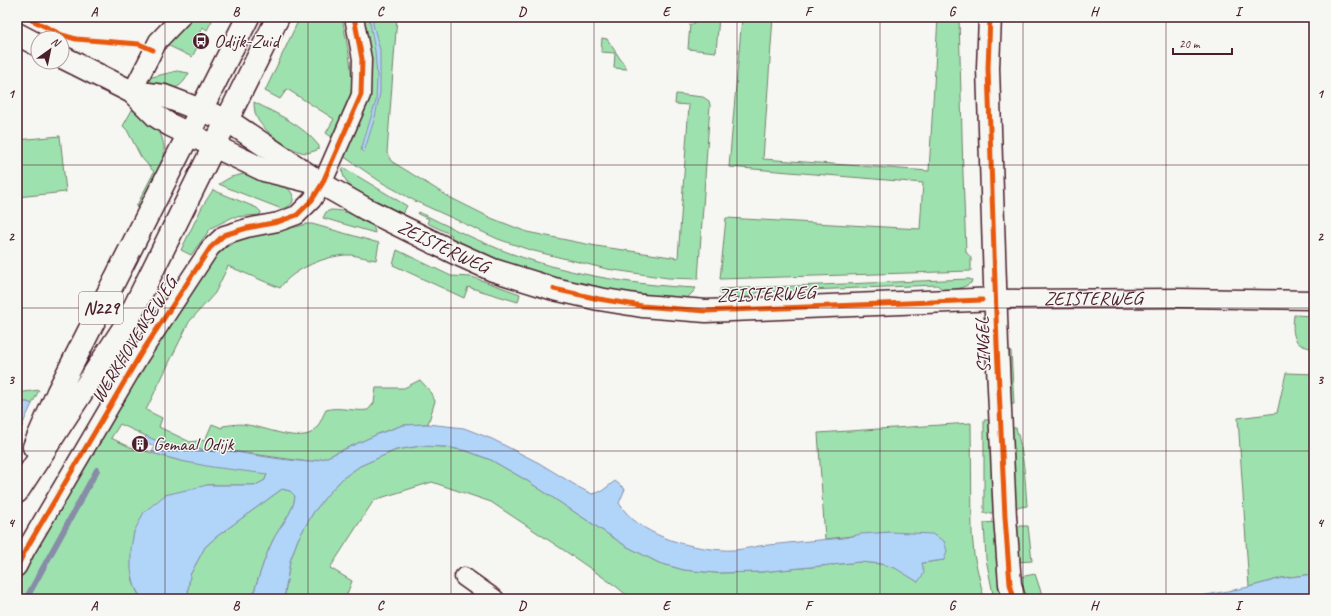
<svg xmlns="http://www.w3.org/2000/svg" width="1331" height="616" font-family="Caveat,sans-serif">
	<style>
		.green { fill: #9de2ae; stroke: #74806c }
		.water { fill: #b0d5f9; stroke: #878ca7 }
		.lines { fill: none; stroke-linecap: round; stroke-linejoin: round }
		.stream { stroke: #878ca7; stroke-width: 6 }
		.street-casing { stroke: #4a1f2b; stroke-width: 21 }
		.secondary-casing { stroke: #4a1f2b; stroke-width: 25 }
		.primary-casing { stroke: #4a1f2b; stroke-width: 25 }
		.street { stroke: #f6f6f2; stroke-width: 18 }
		.secondary { stroke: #f6f6f2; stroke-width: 22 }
		.primary { stroke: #f6f6f2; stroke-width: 22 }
		.cycleway-casing { stroke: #f6f6f2; stroke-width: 8 }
		.cycleway { stroke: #e8590c; stroke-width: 5 }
		.grid { fill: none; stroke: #4a1f2b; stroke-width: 1; stroke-opacity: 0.55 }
		.labels { text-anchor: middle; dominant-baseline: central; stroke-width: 3; stroke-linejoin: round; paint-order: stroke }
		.shield { fill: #f6f6f2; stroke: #7e6067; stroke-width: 1 }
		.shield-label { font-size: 18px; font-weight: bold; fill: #4a1f2b }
		.poi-label { font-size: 19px; fill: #4a1f2b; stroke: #f6f6f2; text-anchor: start }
		.street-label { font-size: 19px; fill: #4a1f2b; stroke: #f6f6f2 }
		.neatline { fill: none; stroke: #4a1f2b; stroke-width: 1.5 }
		.grid-label { font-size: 13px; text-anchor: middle; font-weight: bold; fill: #4a1f2b }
	</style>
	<rect width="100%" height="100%" fill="#f6f6f2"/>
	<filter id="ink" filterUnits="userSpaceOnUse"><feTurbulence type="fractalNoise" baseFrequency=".025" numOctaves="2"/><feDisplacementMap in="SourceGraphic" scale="8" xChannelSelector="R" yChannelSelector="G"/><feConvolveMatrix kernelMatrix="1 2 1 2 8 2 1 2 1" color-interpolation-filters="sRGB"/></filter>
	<g filter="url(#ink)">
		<path class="green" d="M190 17H214L207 30 203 27 197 37 201 40 192 57 163 43 177 28Z
			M300 17H342C346 42 354 68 351 95 348 110 339 124 333 138L326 133 334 119 287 89 280 99 265 91Z
			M361 17H397L387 153 391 161 449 197 491 218 527 232 596 246 678 258 689 105 675 104 676 94 703 97 709 101 710 105 698 279 668 278 607 269 530 250 498 239 415 201 381 182 343 156 351 139Z
			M694 17H719L716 52 688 49 690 24H694Z
			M742 17H773L763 159 929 171 938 17H959L963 175 966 252 971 258V271L720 279 726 218 920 229 923 183 729 167Z
			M602 38 607 39 627 69 614 68 615 53 601 52Z
			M177 71 189 73C178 95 167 89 147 83L148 80 152 77Z
			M254 102C277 114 303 125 319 146V149C315 151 311 152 307 153 293 153 265 132 258 120 255 115 254 109 254 102Z
			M132 110C151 118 164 130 164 151 164 154 165 157 164 160 159 175 148 195 141 211L136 207 154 172 141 157 127 130 123 126Z
			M60 136 66 192 17 197V140Z
			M344 168 407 206 401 216C383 206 343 192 342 169Z
			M244 174C257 175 295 182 293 200 292 206 287 207 282 209L233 190 219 184 231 177Z
			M213 190 257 208 261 212 260 215 233 217 211 228 191 255 181 250 202 207Z
			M331 210C346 210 360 217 373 224L375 233 323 218 326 212Z
			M419 212C445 225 472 238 499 249 561 273 630 285 696 288L694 291 686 299C622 293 558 283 498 261 482 255 466 247 450 240L452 235 427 223 429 219 418 214Z
			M307 224H312L379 243 376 260C368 259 359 256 351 255 329 254 292 269 280 288L228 266 215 293 189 322 146 410 162 418 159 427 190 442 205 440 212 424 222 428 223 426C231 425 240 423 247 425 265 427 294 441 311 433 319 428 322 417 326 410 339 406 354 412 368 410L374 403 376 388H404L420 380 429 390 435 401 428 424 403 425 378 434 325 458 309 462 216 449V452L161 443 120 424 111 438 130 447 181 461 267 473 265 480 256 485H207L134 532C131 554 127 581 142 599H17V585L58 511 113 418 133 382 214 257 222 250 243 237 276 232Z
			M397 250 451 276 472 277 520 294 518 302 468 287 464 298 393 265Z
			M969 279 972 280 971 283C963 288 954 290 945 291L937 285 759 292 756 293 753 299 729 301 720 293V289Z
			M1294 315 1314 316V349C1310 348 1305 347 1301 345 1291 339 1293 325 1294 315Z
			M1007 351H1011L1014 404 1009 405Z
			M1286 373 1314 374V574L1282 578 1249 587 1238 418 1277 413Z
			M39 390 32 404 27 402 17 403V393Z
			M17 419 24 421 17 440Z
			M984 420H991L995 513H984Z
			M971 423 972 533 974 555 984 599H631L617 587 568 553 491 502 432 482 374 500 330 568 352 581 345 599H284L290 561 298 539 313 513 328 494 343 478 360 466 396 450 420 446 446 447 467 451 491 460 526 480 626 546 659 563 684 570 716 573 761 572 860 562 881 564 896 568 918 582 922 563 944 560 890 532 825 539 818 433Z
			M1011 428H1016C1024 454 1025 478 1027 506L1015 508Z
			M282 489 290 491 295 496C294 512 280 526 273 540 264 559 258 579 252 599H189L188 590 190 575 205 547 216 537Z
			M996 522 1004 599H994L986 559 984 523Z
			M1016 526H1028L1032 561 1018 562Z
			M1035 574 1041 592 1045 599H1022L1020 577Z"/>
		<path class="water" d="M369 17H373V24L380 50V93L375 117 364 152 361 150 376 101 377 78 375 51Z
			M27 402 32 404 24 421 17 419V403Z
			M428 424 464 428 492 439 539 463 580 488 592 494 602 491 615 481 625 489 619 503C638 535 687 548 723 550 735 551 748 548 759 546 788 543 816 540 844 538L861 534 890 532 932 534 944 541 947 551 944 560 922 563 924 573 918 582 895 568 881 564 860 562 761 572 716 573 684 570 659 563 626 546 526 480 491 460 467 451 446 447 420 446 396 450 360 466 343 478 328 494 313 513 298 539 290 561 284 599H252C258 579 264 559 273 540 280 526 294 512 295 496L290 491 282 489 216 537 205 547 190 575 188 590 189 599 141 598 135 587 131 570V548L134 532 144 512 165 495 207 485H256L265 480 267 474 212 467 181 461 152 453 154 446 144 441 146 436 161 443 215 452 216 449 280 459 309 462 325 458 378 434 403 425Z
			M1314 574V599H1185L1249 587 1282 578Z"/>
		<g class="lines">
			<path class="stream" d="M26 599 97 470"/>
			<g class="street-casing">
				<g id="street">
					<path d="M132 92 158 41 181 17"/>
					<path id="s1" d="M997 299 1178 298 1314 300"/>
					<path d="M17 567 25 551 140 355 210 248 224 235 247 228 278 222 297 215 312 200 322 184 361 95 362 59 354 17"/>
					<path d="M464 577 495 599"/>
				</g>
			</g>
			<g class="secondary-casing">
				<g id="secondary">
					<path d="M990 17 988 68 997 345 1005 517 1010 584 1014 599"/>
					<path d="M17 34 38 45"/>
					<path d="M62 57 132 92 156 116 170 125 264 170 309 181"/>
					<path id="s2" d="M132 92 164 96 227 120 322 184 366 209 453 252 493 270 554 289 599 299 642 306 706 311 997 299"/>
				</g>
			</g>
			<g class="primary-casing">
				<path id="primary" d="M34 447 58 392 248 17
					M17 492 125 326 278 17"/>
			</g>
			<use href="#street" class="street"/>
			<use href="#secondary" class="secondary"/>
			<use href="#primary" class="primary"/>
			<g class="cycleway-casing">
				<path id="cycleway" d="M26 17 62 35 76 39 139 44 153 50
					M990 17 988 68 997 345 1005 517 1010 584 1014 599
					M554 289 599 299 642 306 706 311 982 300
					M17 567 25 551 140 355 210 248 224 235 247 228 278 222 297 215 312 200 322 184 361 95 362 59 354 17"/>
			</g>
			<use href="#cycleway" class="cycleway"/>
		</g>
	</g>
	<path class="grid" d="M165 17V599M308 17V599M451 17V599M594 17V599M737 17V599M880 17V599M1023 17V599M1166 17V599M17 165H1314M17 308H1314M17 451H1314"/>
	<defs>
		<g id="bus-disc" transform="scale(0.9)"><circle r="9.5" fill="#4a1f2b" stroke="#f6f6f2"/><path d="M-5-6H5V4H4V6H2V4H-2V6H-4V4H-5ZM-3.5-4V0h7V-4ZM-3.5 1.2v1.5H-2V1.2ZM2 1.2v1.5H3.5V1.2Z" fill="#fff"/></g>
		<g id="building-disc" transform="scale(0.9)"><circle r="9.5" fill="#4a1f2b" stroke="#f6f6f2"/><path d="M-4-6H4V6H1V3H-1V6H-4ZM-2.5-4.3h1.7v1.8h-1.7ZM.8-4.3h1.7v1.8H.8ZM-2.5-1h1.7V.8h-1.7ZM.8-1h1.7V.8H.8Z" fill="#fff"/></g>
	</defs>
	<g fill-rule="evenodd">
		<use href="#bus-disc" x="201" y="41"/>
		<use href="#building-disc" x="140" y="444"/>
	</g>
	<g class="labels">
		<rect class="shield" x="79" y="292" width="44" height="32" rx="3"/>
		<g class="shield-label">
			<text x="101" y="308">N229</text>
		</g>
		<g class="poi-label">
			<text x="214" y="41">Odijk-Zuid</text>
			<text x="153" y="444">Gemaal Odijk</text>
		</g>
		<g class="street-label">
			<text stroke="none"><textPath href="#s2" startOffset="351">ZEISTERWEG</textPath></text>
			<text transform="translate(766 294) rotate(-2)">ZEISTERWEG</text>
			<text stroke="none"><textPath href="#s1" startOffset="96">ZEISTERWEG</textPath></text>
			<text transform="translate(134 340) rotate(-58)">WERKHOVENSEWEG</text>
			<text transform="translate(983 345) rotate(-92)">SINGEL</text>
		</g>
	</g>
	<rect width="1331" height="616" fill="none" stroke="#f6f6f2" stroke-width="44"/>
	<g transform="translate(50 50) rotate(33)"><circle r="19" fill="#f6f6f2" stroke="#b1a0a2"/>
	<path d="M0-3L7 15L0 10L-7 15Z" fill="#4a1f2b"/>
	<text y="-6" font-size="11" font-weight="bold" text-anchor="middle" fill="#4a1f2b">N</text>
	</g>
	<path d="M1173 48v6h59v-6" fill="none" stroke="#4a1f2b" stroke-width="2"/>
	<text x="1179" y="48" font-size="12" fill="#4a1f2b" stroke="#f6f6f2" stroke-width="3" paint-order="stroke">20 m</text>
	<rect x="22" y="22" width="1287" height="572" class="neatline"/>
	<g class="grid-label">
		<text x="94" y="16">A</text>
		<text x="236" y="16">B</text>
		<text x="380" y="16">C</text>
		<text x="522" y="16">D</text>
		<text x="666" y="16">E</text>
		<text x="808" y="16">F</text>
		<text x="952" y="16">G</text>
		<text x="1094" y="16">H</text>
		<text x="1238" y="16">I</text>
		<text x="11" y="98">1</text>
		<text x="1320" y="98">1</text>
		<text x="11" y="241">2</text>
		<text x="1320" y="241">2</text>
		<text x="11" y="384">3</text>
		<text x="1320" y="384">3</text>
		<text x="11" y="527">4</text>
		<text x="1320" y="527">4</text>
		<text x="94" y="610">A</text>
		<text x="236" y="610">B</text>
		<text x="380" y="610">C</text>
		<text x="522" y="610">D</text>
		<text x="666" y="610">E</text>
		<text x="808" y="610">F</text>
		<text x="952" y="610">G</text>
		<text x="1094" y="610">H</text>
		<text x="1238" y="610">I</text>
	</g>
</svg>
